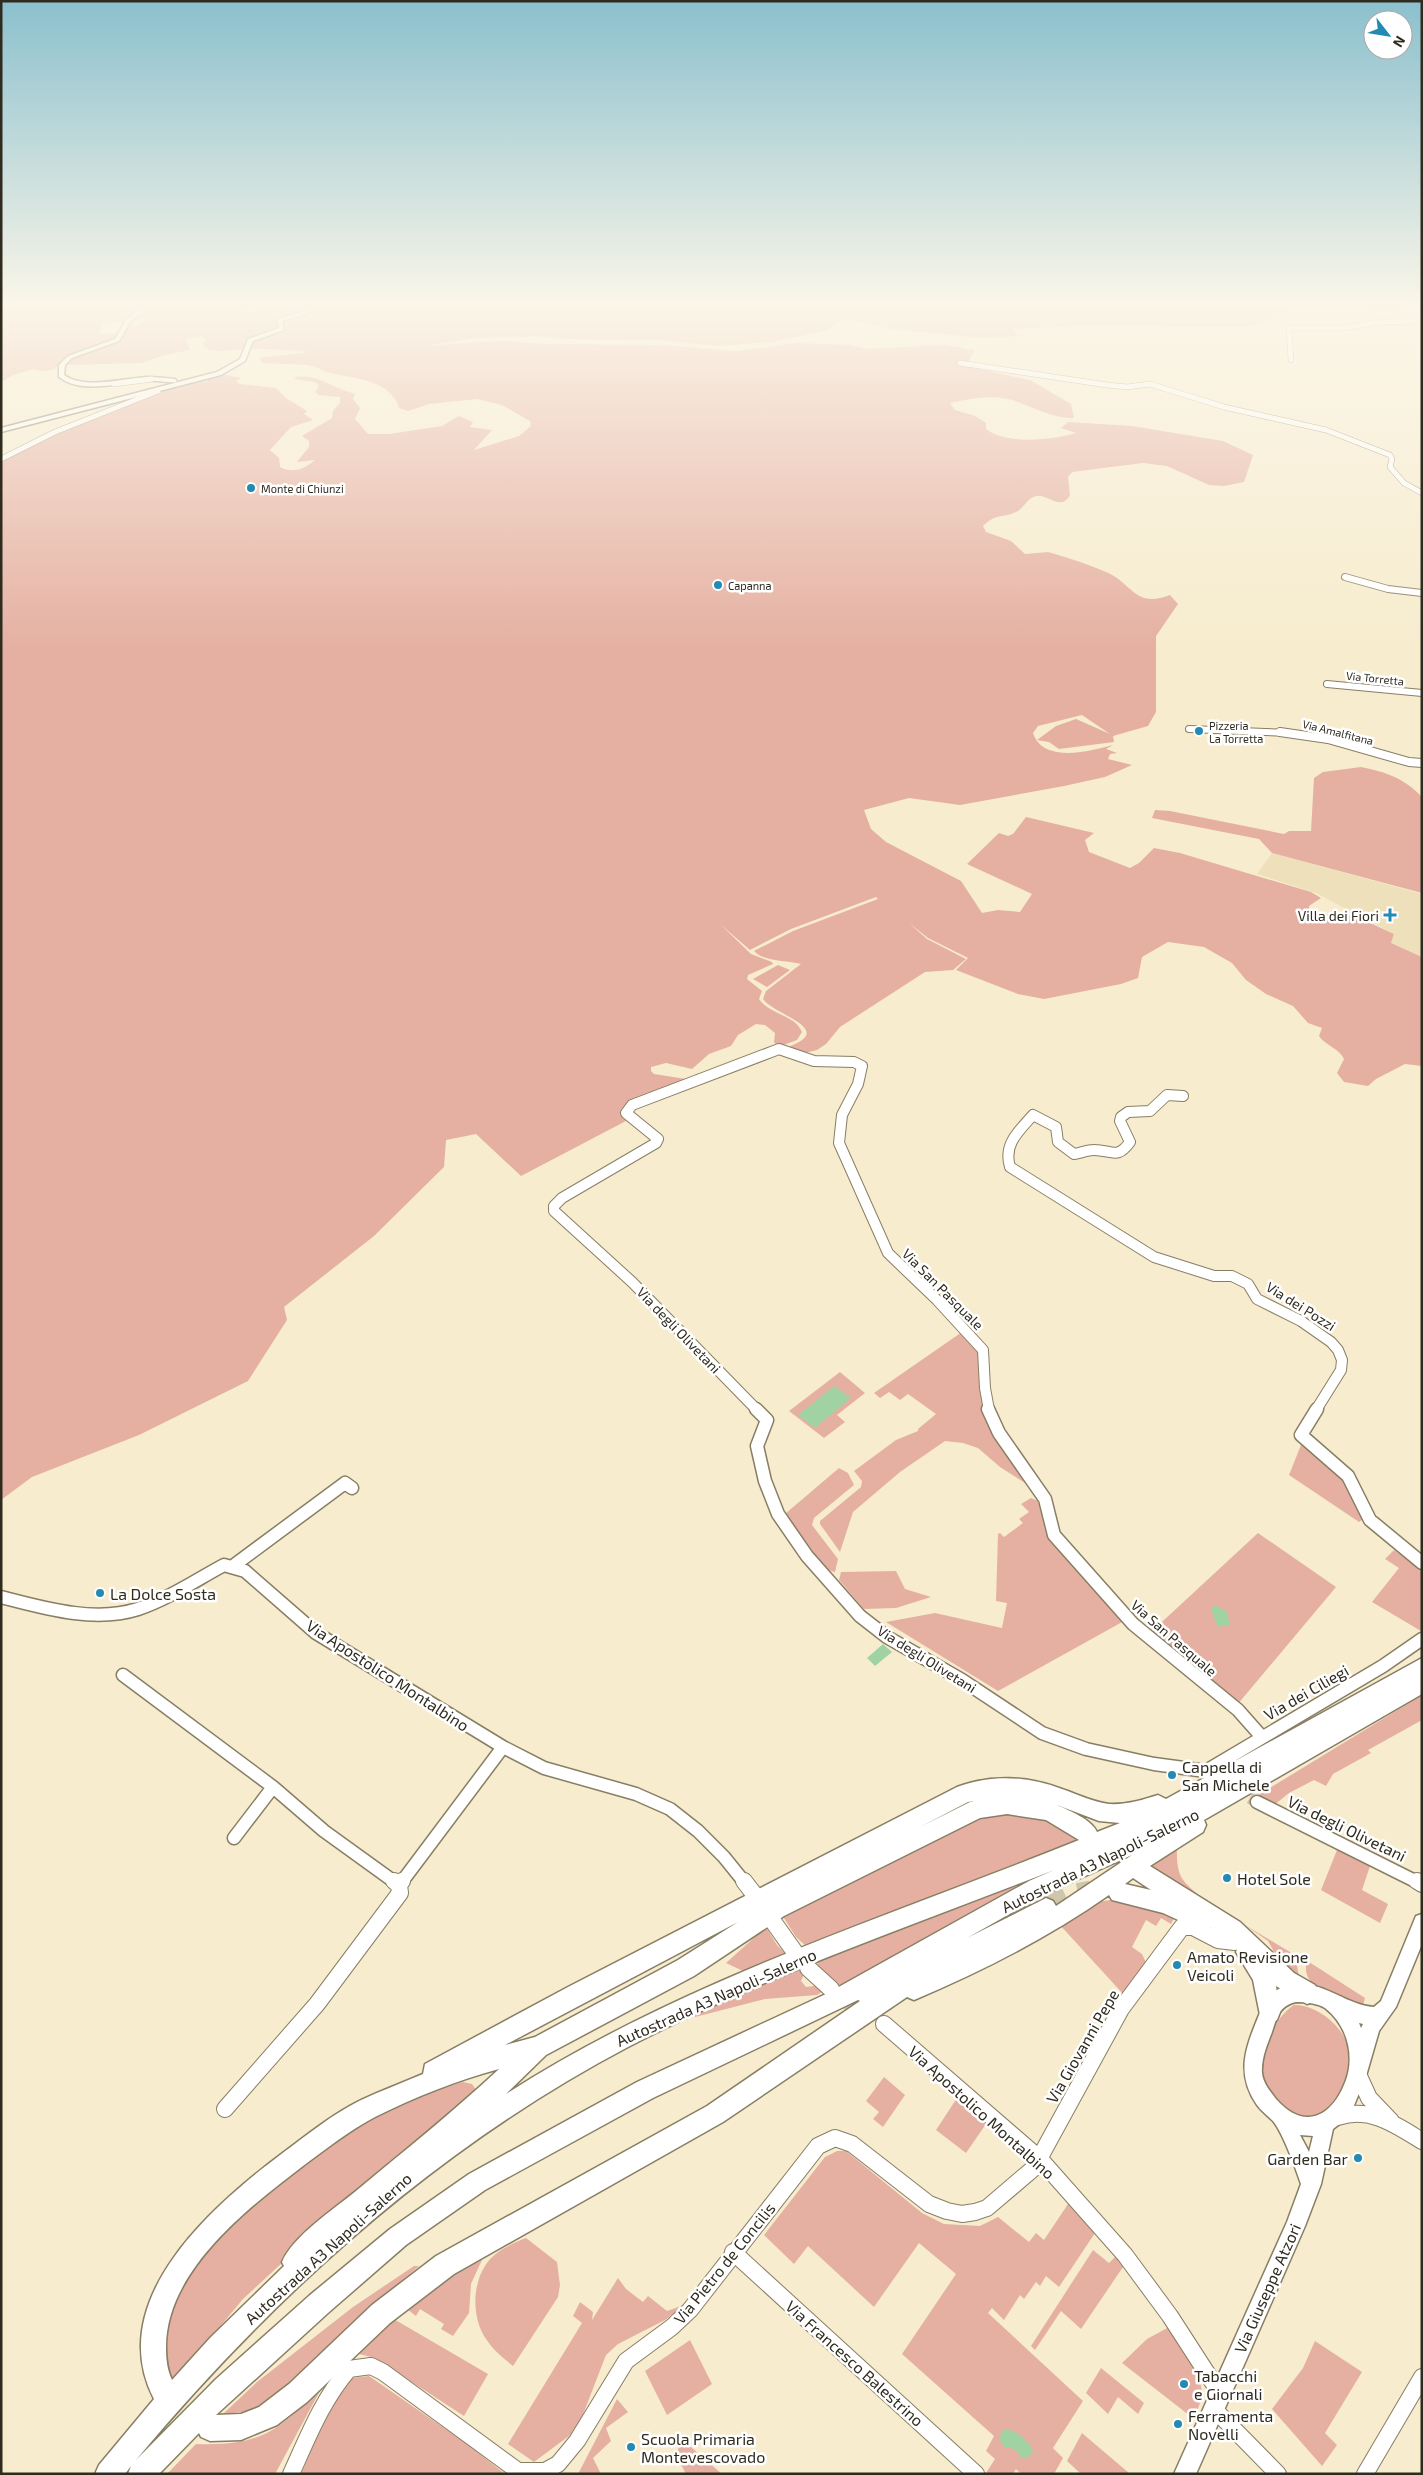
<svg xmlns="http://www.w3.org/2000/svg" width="1423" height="2475" font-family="'Exo 2',sans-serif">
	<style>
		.built { fill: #ede0bb }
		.green { fill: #e5b0a2 }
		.water { fill: #a1d2a4 }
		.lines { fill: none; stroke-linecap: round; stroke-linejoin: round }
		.minor-tunnel-far1 { stroke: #cfc5ab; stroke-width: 12; stroke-dasharray: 12 6; stroke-linecap: butt }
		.minor-tunnel { stroke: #cfc5ab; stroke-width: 16; stroke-dasharray: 16 8; stroke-linecap: butt }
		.highway-tunnel { stroke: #cfc5ab; stroke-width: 23; stroke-dasharray: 23 12; stroke-linecap: butt }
		.minor-far5-casing { stroke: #887e64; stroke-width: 6 }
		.minor-far4-casing { stroke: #887e64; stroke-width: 8 }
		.minor-far3-casing { stroke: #887e64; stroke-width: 10 }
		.minor-far2-casing { stroke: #887e64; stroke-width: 12 }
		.minor-far1-casing { stroke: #887e64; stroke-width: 15 }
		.minor-casing { stroke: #887e64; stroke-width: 18 }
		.major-casing { stroke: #887e64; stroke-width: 3 }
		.highway-casing { stroke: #887e64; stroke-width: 3 }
		.minor-far5 { stroke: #fff; stroke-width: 5 }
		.minor-far4 { stroke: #fff; stroke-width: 6 }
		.minor-far3 { stroke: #fff; stroke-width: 8 }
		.minor-far2 { stroke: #fff; stroke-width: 10 }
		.minor-far1 { stroke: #fff; stroke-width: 12 }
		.minor { stroke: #fff; stroke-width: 16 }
		.major { fill: #fff; fill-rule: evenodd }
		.highway { fill: #fff; fill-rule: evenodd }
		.poi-dot { fill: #238ab2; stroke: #fff; stroke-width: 2 }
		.labels { text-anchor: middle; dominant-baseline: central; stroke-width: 5; stroke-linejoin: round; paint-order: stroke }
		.far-poi-label { font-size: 11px; fill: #2f2b1f; stroke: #fff; text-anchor: start }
		.far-street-label { font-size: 11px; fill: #2f2b1f; stroke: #fff }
		.poi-label { font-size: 14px; fill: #2f2b1f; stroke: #fff; text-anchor: end }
		.street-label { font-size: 14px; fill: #2f2b1f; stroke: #fff }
		.near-poi-label { font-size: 16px; fill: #2f2b1f; stroke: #fff; text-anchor: start }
		.near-street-label { font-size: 16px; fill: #2f2b1f; stroke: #fff }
	</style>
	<rect width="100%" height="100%" fill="#f7ecce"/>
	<path class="built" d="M1272 853 1422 894V957L1391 943 1394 934 1316 893 1257 874Z"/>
	<path class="green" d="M1 302H141L142 303 125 321 102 323 99 334 119 333 108 343 63 359 55 369 42 371 33 369 13 375 1 382Z
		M151 302H249L243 309 246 313 267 308 269 302H1290L1289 313H1276L1261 324 1247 327 1082 326 1012 329 1018 336 981 338 892 329 845 319 827 330 773 342 715 346 661 340 565 339 538 336 476 338 424 346 501 341 547 344 660 345 738 351 797 343 848 345 868 349 944 345 975 350 966 366 1030 380 1071 404 1074 418C1050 419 1030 404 1008 399 988 395 969 399 950 403L955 410 975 416 986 423V429C1006 445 1053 440 1076 433L1061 428 1068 422 1132 426 1223 441 1253 455 1244 482 1224 486 1209 485 1167 466 1143 463 1072 472 1068 477 1070 495C1061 512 1048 494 1036 496 1028 498 1024 507 1018 511 1003 519 997 512 983 526L986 532 1011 541 1025 554 1048 552 1055 554C1072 559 1090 565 1106 572 1133 583 1134 609 1170 595L1178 604 1156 636V712L1148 726 1113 736 1114 742 1059 749 1049 742 1037 740 1056 726 1076 719 1110 734 1082 715 1038 726 1033 733C1043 764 1091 751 1113 745L1106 749 1117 753 1110 754 1108 759 1132 765 1105 777 1064 786 960 805 909 798 864 810 871 829 886 842 961 881 982 913 998 910 1020 912 1032 894 967 864 999 833 1008 836 1013 834 1026 817 1094 833 1085 840 1089 852 1130 868 1139 863 1154 848 1180 853 1311 892 1321 898 1309 906V910L1344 918V916L1353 915 1394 934 1391 943 1422 957V1066L1405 1064 1376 1079 1368 1086 1344 1082 1337 1073 1344 1059C1339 1048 1326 1046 1319 1036L1322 1028 1308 1023 1293 1006 1266 994 1246 980 1232 963 1204 947 1168 942 1142 957 1138 978 1121 984 1044 999 1018 994 956 970 968 958 928 938 909 923 927 939 966 959 953 970 925 972 840 1027 826 1044 817 1050 797 1055 782 1049C842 1030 775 1016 763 999L766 991 801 964C786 960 764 962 754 951L793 931 878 899 876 897 791 929 750 950 720 924 751 954 772 962 773 964 748 975 747 979 762 991 759 999C770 1015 794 1014 802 1032L797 1040 778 1047 774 1042 775 1033 765 1025 756 1024 738 1035 731 1046 709 1054 692 1069 666 1063 651 1067V1071L654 1074 686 1079 629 1103 620 1114 626 1121 521 1176 476 1134 446 1140 444 1167 374 1236 284 1307 287 1320 248 1381 139 1435 32 1477 1 1500V460C33 443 66 429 99 415 135 400 169 385 208 381L207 378 222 374 241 378 236 381 240 384 276 388 286 398 307 411 304 414 313 420 291 427 270 450 279 458 280 467C293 474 304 469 315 460L297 462 309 447V441L302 436 332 418 333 411 340 403V397L319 395 315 392 319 386 315 382 294 379 296 377C317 374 335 389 355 394L353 399 360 408 355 419 368 434H389L442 426 459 416 473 422 470 427 492 430 474 450 519 436 531 426 530 421 502 405 477 399 429 404 408 411 399 408C392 380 353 378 330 373 324 372 318 367 312 366 296 363 278 365 262 363L259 358 309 352C289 351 268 348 247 349 233 349 219 354 205 348L203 343 206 340 202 336 186 339 190 350 165 355 142 363 64 365 82 354 121 340 128 326 140 325 143 320 133 319 149 306Z
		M1365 302H1400L1402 311 1364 309Z
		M1361 767C1386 772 1404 778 1422 797V893L1272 853 1259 839 1152 818 1155 810 1170 811 1284 834 1289 831H1311L1314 778 1323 772Z
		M778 965 790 970 767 987 753 979Z
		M962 1332 979 1351V1386L984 1413 1033 1488 1000 1467 978 1448 963 1443 945 1441 900 1472 853 1512 840 1552 820 1524V1521L861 1487 862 1481 854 1471 896 1440 918 1431V1429L936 1414 908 1394 900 1400 889 1392 880 1398 874 1393Z
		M840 1372 865 1393 837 1415 845 1422 824 1438 789 1411Z
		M1303 1440 1345 1477 1365 1518 1359 1522 1289 1475Z
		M839 1468 848 1473 854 1485 814 1518 812 1525 838 1559 835 1572C817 1569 795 1529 785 1514Z
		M1031 1498 1038 1501 1046 1533 1124 1621 998 1691 886 1622 935 1613 1002 1628 1007 1603 996 1601 998 1534 1000 1533 1004 1537 1023 1523 1019 1519 1029 1512 1021 1504Z
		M1258 1533 1336 1587 1237 1705 1150 1633Z
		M1394 1550 1422 1570 1421 1631 1372 1602 1399 1568 1385 1559Z
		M896 1571 905 1589 931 1597 896 1608 864 1609 839 1580 841 1572Z
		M1422 1695V1720L1368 1750 1371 1753 1333 1774 1326 1786 1314 1780 1289 1793 1273 1806 1255 1797Z
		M1023 1813 1051 1820 1082 1838 806 1946 796 1937 782 1915 959 1827 994 1814Z
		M1339 1845 1372 1860 1362 1890 1388 1904 1380 1923 1321 1890Z
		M1177 1847C1176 1880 1183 1881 1207 1902L1146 1871Z
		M1014 1883 1017 1889 836 1987 821 1976 817 1962 832 1953Z
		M1111 1900 1124 1901 1175 1916 1171 1924 1161 1918 1156 1926 1146 1920 1132 1947 1142 1954 1147 1965 1125 1996 1059 1924 1096 1902Z
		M1245 1925 1295 1955 1299 1977 1282 1966 1268 1941Z
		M766 1927 777 1945 786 1954 743 1971 726 1963Z
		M1306 1960 1365 1998 1363 2005C1351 2008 1316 1990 1309 1979 1305 1973 1306 1967 1306 1960Z
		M799 1969 804 1974 801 1981 806 1987 814 1986 826 1989 817 1995 765 1999 695 2017 693 2015 696 2010Z
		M1294 2005C1307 2005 1319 2011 1329 2019 1352 2039 1354 2058 1343 2086 1340 2093 1337 2101 1333 2107 1321 2123 1290 2118 1279 2104 1275 2098 1266 2089 1264 2082 1258 2056 1272 2019 1294 2005Z
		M884 2077 905 2095 883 2127 873 2119 879 2112 866 2101Z
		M463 2082 472 2084 477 2091 309 2238 243 2299 178 2377 170 2380 164 2364 167 2315 181 2284 211 2245 247 2211 302 2167 364 2123 437 2090Z
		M959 2095 988 2121 966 2153 936 2130Z
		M837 2151H846L922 2213 944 2224 980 2226 998 2217 1029 2242 1036 2233 1044 2240 1070 2201 1097 2230 1059 2287 1046 2276 1040 2286 1036 2282 1024 2299 1020 2295 1004 2320 992 2308 988 2313 1083 2401 1053 2448 1063 2458 1054 2474H1021L1016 2469 1013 2474H985L977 2466 986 2473 995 2459 986 2451 994 2436 902 2354 956 2274 919 2243 874 2307 808 2246 794 2264 764 2235 825 2157Z
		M526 2238 557 2262 560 2285 558 2297 513 2366C503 2358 493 2350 486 2339 472 2319 472 2286 485 2266 494 2251 511 2244 526 2238Z
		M1093 2250 1109 2263 1117 2255 1125 2264 1081 2329 1061 2311 1035 2350 1031 2346Z
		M486 2251 471 2284 469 2313 453 2336 441 2329 444 2324 420 2309 416 2316 403 2306Z
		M414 2266H419L350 2325 269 2403 252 2411 223 2414 257 2382 353 2307Z
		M618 2278 626 2289 643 2302 648 2296 667 2311 684 2305 665 2320 618 2344 606 2355 577 2430 534 2462 508 2444 582 2323 573 2316 580 2302 593 2312 592 2320Z
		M392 2318 488 2374 464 2416 375 2358 355 2353Z
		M1169 2327 1198 2373 1203 2395 1194 2419 1122 2363 1147 2339Z
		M690 2340 712 2384 667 2415 645 2371Z
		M1315 2341 1362 2372 1325 2433 1337 2445 1322 2466 1272 2409 1303 2368Z
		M1101 2368 1144 2403 1138 2414 1118 2397 1108 2414 1086 2393Z
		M369 2376 467 2444 505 2474H301C315 2441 327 2405 352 2378Z
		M321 2389 275 2474H167L196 2444C261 2446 276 2432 321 2389Z
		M617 2399 628 2412 606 2428 611 2441 593 2458 601 2474H578Z
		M1082 2433 1129 2473V2474H1081L1067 2461Z
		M684 2441 722 2474H686L675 2453Z"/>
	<path class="water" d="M834 1386 851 1398 815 1428 798 1415Z
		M1215 1605 1227 1612 1230 1625 1218 1627 1211 1610Z
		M883 1644 892 1652 875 1666 867 1658Z
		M1005 2429C1016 2430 1030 2441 1033 2452L1027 2458 1020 2457 1018 2452 1010 2447H1004L1000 2440 1001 2432Z"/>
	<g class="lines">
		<path class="minor-tunnel-far1" d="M1234 1789 1257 1802"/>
		<path class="minor-tunnel" d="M839 1995 868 2017 884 2024"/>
		<path class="highway-tunnel" d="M1046 1908 1071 1896 1091 1892"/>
		<g class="minor-far5-casing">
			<path id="minor-far5" d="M1291 360 1289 328H1345L1379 322 1422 321
				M960 363 1107 385 1127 387 1150 384 1224 407 1326 430 1390 455 1392 459 1390 467 1404 483 1422 493
				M114 384 152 379
				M1 459 55 432 158 391"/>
		</g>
		<g class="minor-far4-casing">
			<path id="minor-far4" d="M1345 577 1388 589 1422 593
				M1327 684 1422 693
				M1189 729 1292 733"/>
		</g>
		<g class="minor-far3-casing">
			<path id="minor-far3" d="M1280 732 1328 739 1409 762 1422 763"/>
		</g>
		<g class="minor-far2-casing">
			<path id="minor-far2" d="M1183 1096 1167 1095 1150 1111 1128 1112 1121 1117 1120 1121 1130 1142C1117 1160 1112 1150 1094 1150 1087 1150 1081 1153 1074 1154L1058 1142 1056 1127 1033 1115C1019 1131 1003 1144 1010 1167L1154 1257 1214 1276H1232L1248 1284 1257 1299 1301 1321 1331 1342 1338 1350 1342 1360 1341 1370 1316 1410
				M757 1410 632 1282 554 1211V1206L562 1198 656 1143 658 1139 626 1113 632 1105 779 1049 814 1061 854 1062 862 1066 858 1084 842 1115 839 1143 888 1253 937 1300 983 1350 985 1388 989 1410"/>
		</g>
		<g class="minor-far1-casing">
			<path id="minor-far1" d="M756 1409 767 1420 757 1446 765 1481 778 1514 807 1556 860 1616 887 1637 962 1680 1042 1733 1086 1749 1154 1764 1206 1771 1211 1776
				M988 1409 999 1433 1045 1499 1054 1535 1133 1624 1238 1710 1261 1736
				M1317 1409 1301 1435 1348 1476 1370 1520 1422 1563
				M233 1566 345 1483 352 1488
				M1 1597C44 1608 94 1623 138 1609 168 1599 196 1580 224 1565L245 1571 316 1633 503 1747 544 1768 636 1794 670 1809 698 1831 724 1857 745 1883
				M123 1675 273 1787 324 1831 396 1883
				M1206 1771 1383 1666 1422 1639
				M1257 1802 1419 1883
				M234 1838 273 1787
				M401 1883 503 1747"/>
		</g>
		<g class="minor-casing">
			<path id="minor" d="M394 1881 399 1885
				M744 1881 754 1894
				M1417 1881 1422 1884
				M772 1920 794 1951
				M808 1968 831 1989
				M884 2024 1040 2159 1125 2255 1170 2316 1221 2395
				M1358 2074 1369 2098 1391 2121
				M225 2109 317 2004 400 1893 399 1885 402 1881
				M1338 2117C1370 2106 1396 2125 1422 2141
				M733 2252 976 2474
				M1214 2409 1278 2474
				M291 2474C308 2437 322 2400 349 2369L371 2366 383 2372 518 2471H545L558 2464 577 2441 626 2361 672 2327 690 2310 818 2146 835 2138 852 2144 929 2204 947 2211 962 2214 975 2212 987 2208 1034 2168 1121 2009 1182 1927H1193L1218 1940 1235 1942
				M1365 2474 1422 2377"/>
		</g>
		<g class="major-casing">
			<path id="major" d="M144 302H150L146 309 130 322 119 341 72 358 65 365 64 375C84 390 125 378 148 377 157 377 166 378 175 379L177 382C167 383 157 380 146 381 120 382 82 395 59 377V365L68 356 115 339 126 320 142 307Z
				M319 302H326L306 314 282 321 284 330 253 341 245 361 221 375 1 432V428L217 372 240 359 248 339 279 328 277 319 302 312Z
				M1422 1914V1944L1396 2007 1379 2031 1366 2076 1353 2108 1346 2119 1333 2129 1321 2184 1305 2226 1196 2474H1174L1287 2222 1301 2184C1296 2169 1283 2133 1273 2121 1268 2116 1261 2111 1257 2105 1235 2073 1246 2047 1259 2015 1266 1997 1278 1984 1298 1984 1326 1983 1347 2005 1374 2007L1381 2001 1416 1916ZM1296 2002C1305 2002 1317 2003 1325 2008 1347 2025 1355 2055 1346 2080 1333 2116 1305 2132 1276 2099 1270 2091 1263 2083 1262 2073 1261 2059 1267 2045 1272 2032 1277 2017 1279 2006 1296 2002ZM1359 2023 1363 2024 1361 2028ZM1300 2135 1313 2136 1309 2152 1308 2150Z"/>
		</g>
		<g class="highway-casing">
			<path id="highway" d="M1422 1658V1694L1204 1820 1206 1825 1203 1832 1150 1866 1240 1922 1294 1973 1315 1985 1318 1993 1315 2001 1307 2004 1276 1986 1280 2012 1277 2020 1269 2023 1261 2020 1253 1980 1236 1952 1238 1947 1210 1927 1202 1931 1163 1913 1112 1900 1109 1895C1049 1937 983 1971 914 2000L907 1997 723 2122 454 2274 390 2323 307 2402 277 2425 241 2440 210 2441 201 2437 199 2433 159 2474H128L131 2466 125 2474H95L99 2465 154 2399C103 2300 213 2205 284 2152 308 2134 333 2114 359 2101 380 2091 402 2083 423 2074L425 2064 568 1987 957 1787C991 1774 1028 1776 1062 1789 1077 1794 1093 1802 1109 1804 1126 1805 1142 1800 1158 1795L1166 1799ZM974 1801 970 1802 920 1827 968 1802ZM1057 1805 1099 1821 1120 1823 1097 1832C1091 1819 1070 1811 1057 1805ZM1007 1814 1046 1820 1079 1840C886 1918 683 1980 506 2094L546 2055 694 1976 784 1916 980 1818ZM1132 1855 1056 1906 1053 1901 1046 1898 967 1938 1043 1895ZM1054 1870 1029 1881 826 1994 637 2082 469 2174 390 2229 310 2295 216 2379 136 2460C274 2295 436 2148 628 2047 764 1976 911 1926 1054 1870ZM1133 1878 1151 1890 1125 1884ZM738 1922 678 1960 535 2037 505 2045ZM858 2000 860 2001 707 2106 436 2256 372 2305 289 2384 259 2407 241 2414 216 2415 328 2313 406 2245 485 2190 653 2098ZM499 2069C453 2112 404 2151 356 2191 334 2209 293 2236 282 2262L284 2266 210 2338 172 2380C167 2369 166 2359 166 2347 166 2271 248 2208 303 2166 326 2149 350 2130 375 2117 413 2098 458 2080 499 2069Z"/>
		</g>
		<use href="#minor-far5" class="minor-far5"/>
		<use href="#minor-far4" class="minor-far4"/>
		<use href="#minor-far3" class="minor-far3"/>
		<use href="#minor-far2" class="minor-far2"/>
		<use href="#minor-far1" class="minor-far1"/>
		<use href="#minor" class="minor"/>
		<use href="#major" class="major"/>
		<use href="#highway" class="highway"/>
	</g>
	<linearGradient id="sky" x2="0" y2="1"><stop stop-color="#8bc0cd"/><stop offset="0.47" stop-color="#fbf6e9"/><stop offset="1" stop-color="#fbf6e9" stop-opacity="0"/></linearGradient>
	<rect width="1423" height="648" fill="url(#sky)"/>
	<g class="poi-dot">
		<circle cx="251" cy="488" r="5"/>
		<circle cx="718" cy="585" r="5"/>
		<circle cx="1199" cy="731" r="5"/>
		<path d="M1387.5 907.5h5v5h5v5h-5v5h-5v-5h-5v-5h5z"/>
		<circle cx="100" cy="1593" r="5"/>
		<circle cx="1172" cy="1775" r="5"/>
		<circle cx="1227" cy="1878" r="5"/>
		<circle cx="1177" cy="1965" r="5"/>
		<circle cx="1358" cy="2158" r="5"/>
		<circle cx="1184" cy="2384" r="5"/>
		<circle cx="1178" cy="2424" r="5"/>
		<circle cx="631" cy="2447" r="5"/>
	</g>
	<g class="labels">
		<g class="far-poi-label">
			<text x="261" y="488">Monte di Chiunzi</text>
			<text x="728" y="585">Capanna</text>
			<text x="1209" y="725">Pizzeria<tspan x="1209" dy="13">La Torretta</tspan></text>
		</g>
		<g class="far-street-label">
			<text transform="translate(1375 678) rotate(6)">Via Torretta</text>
			<text transform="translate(1338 732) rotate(14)">Via Amalfitana</text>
		</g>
		<g class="poi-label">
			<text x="1379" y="915">Villa dei Fiori</text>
		</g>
		<g class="street-label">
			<text transform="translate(943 1289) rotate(45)">Via San Pasquale</text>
			<text transform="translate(1301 1306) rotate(32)">Via dei Pozzi</text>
			<text transform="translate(679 1330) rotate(46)">Via degli Olivetani</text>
			<text transform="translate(1174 1638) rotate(41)">Via San Pasquale</text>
			<text transform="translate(927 1659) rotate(32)">Via degli Olivetani</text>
		</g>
		<g class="near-poi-label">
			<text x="110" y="1593">La Dolce Sosta</text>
			<text x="1182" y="1766">Cappella di<tspan x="1182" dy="18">San Michele</tspan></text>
			<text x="1237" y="1878">Hotel Sole</text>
			<text x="1187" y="1956">Amato Revisione<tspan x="1187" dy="18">Veicoli</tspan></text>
			<text x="1348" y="2158" text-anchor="end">Garden Bar</text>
			<text x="1194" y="2375">Tabacchi<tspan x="1194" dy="18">e Giornali</tspan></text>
			<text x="1188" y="2415">Ferramenta<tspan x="1188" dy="18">Novelli</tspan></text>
			<text x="641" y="2438">Scuola Primaria<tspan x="641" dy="18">Montevescovado</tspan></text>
		</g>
		<g class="near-street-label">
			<text transform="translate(388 1675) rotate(33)">Via Apostolico Montalbino</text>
			<text transform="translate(1306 1692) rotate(-30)">Via dei Ciliegi</text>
			<text transform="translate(1347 1828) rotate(26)">Via degli Olivetani</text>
			<text transform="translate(1100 1860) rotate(-26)">Autostrada A3 Napoli-Salerno</text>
			<text transform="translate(716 1997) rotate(-24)">Autostrada A3 Napoli-Salerno</text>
			<text transform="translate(1082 2046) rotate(-60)">Via Giovanni Pepe</text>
			<text transform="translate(982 2112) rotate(42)">Via Apostolico Montalbino</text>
			<text transform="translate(328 2248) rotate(-42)">Autostrada A3 Napoli-Salerno</text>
			<text transform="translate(724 2263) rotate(-51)">Via Pietro de Concilis</text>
			<text transform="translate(1267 2288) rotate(-66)">Via Giuseppe Atzori</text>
			<text transform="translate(855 2363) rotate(42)">Via Francesco Balestrino</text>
		</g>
	</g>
	<rect width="1423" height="2475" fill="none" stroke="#2f2b1f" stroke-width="5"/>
	<g transform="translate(1388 35) rotate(121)"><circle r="24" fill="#ffffff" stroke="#acaaa5"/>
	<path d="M0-4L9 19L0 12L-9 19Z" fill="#238ab2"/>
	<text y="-8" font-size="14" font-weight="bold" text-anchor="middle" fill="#2f2b1f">N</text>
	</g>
</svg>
